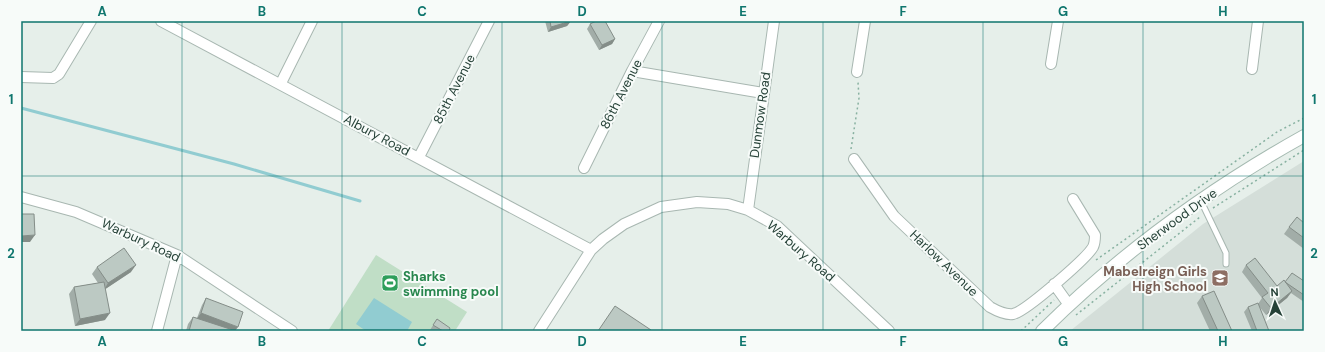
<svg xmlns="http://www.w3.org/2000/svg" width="1325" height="352" font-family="'DM Sans',sans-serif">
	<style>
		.built { fill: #d4ded9 }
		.green { fill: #c0dec6 }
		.water { fill: #91ccd1 }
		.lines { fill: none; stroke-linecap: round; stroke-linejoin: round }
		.stream { stroke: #91ccd1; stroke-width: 3 }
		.lane-casing { stroke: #a8b7b1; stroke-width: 7 }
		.street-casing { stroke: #a8b7b1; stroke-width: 12 }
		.secondary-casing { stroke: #a5bab1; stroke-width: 14 }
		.path { stroke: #88b1a1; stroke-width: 1.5; stroke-dasharray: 2 3; stroke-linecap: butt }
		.lane { stroke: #fff; stroke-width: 5 }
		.street { stroke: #fff; stroke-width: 10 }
		.secondary { stroke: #fff; stroke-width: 12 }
		.wall { fill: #a2ada8 }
		.shaded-wall { fill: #848d88 }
		.building { fill: #bcc9c3; stroke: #848d88 }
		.grid { fill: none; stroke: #0f766e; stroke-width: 1; stroke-opacity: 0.55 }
		.labels { text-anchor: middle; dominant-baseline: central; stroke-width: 4; stroke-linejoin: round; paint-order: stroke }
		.street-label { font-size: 13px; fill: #254137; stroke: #f7fbf9 }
		.education-label { font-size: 13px; font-weight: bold; fill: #785e54; stroke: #f7fbf9; text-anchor: end }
		.leisure-label { font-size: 13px; font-weight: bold; fill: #27864d; stroke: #f7fbf9; text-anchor: start }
		.neatline { fill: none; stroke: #0f766e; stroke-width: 1.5 }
		.grid-label { font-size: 13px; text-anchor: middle; font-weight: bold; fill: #0f766e }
	</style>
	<rect width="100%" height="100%" fill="#e6efea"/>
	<path class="built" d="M1304 161V331H1070L1203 224Z"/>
	<path class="green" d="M376 255 467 312 455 331H328Z"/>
	<path class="water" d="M374 298 412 322 407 331H366L356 324Z"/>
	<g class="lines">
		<path class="stream" d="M21 108 234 164 360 201"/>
		<g class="lane-casing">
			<path id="lane" d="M1201 201 1226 253V264"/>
		</g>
		<g class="street-casing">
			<path id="street" d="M161 21 591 250
				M1051 64 1058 21
				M1252 69 1258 21
				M632 71 763 93
				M857 72 865 21
				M21 77 53 78 59 74 91 21
				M281 83 312 21
				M419 157 489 21
				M854 159 894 216 990 307C997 311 1005 315 1013 314 1025 312 1087 258 1093 247 1095 243 1095 239 1095 235L1073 199
				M584 168 632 71 659 21
				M21 197 76 212 177 255 292 331
				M748 210 774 21
				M1054 284 1069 305
				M157 331 177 255
				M539 331 591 250 603 239 624 224 661 207 697 202 728 204 748 210 777 226 889 331"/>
		</g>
		<g class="secondary-casing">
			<path id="secondary" d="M1042 331C1119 255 1209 189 1304 136"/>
		</g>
		<path class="path" d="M851 149 859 98 858 82
			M1213 208 1304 150
			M1096 260 1277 132 1304 118
			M1076 315 1200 217
			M1021 331 1054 300"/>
		<use href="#lane" class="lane"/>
		<use href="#street" class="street"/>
		<use href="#secondary" class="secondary"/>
	</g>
	<path class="wall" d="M545 21H571L567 26 548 32Z
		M590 24 615 39 612 44 599 50 587 29Z
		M1304 223V249L1284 234 1289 227Z
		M1246 265 1277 286 1285 282 1304 281V302L1291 293 1287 298 1266 315 1258 305 1269 331H1252L1244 312 1248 307 1258 304 1262 298 1242 272Z
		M97 267 131 272 105 289V320L75 326 69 294 74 287 98 283 92 274Z
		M1202 296 1232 331H1210L1197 303Z
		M206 298 235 331H186L188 324 193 317 197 318 202 305Z
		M437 319 449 331H432L430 330Z"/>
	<path class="shaded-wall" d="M571 21 567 26 548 32 551 27Z
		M615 39 612 44 599 50 602 45Z
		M35 235 30 242H21V236Z
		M136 265 131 272 104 290 108 283Z
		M1292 291 1287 298 1266 315 1271 308Z
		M110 313 105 320 75 326 80 319Z
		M201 313 238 327 235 331H224L196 320Z"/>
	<path class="building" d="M550 21H571L551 27Z
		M596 21H605L615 39 602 45 590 24Z
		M21 214H34L35 235 21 236Z
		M1297 217 1304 223V238L1289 227Z
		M124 248 136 265 108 283 97 267Z
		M1255 258 1277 286 1284 280 1292 291 1271 308 1262 297 1268 293 1246 265Z
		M1292 273 1304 281V295L1285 282Z
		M104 282 110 313 80 319 74 287Z
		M1214 291 1232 331H1218L1202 296Z
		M206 298 243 312 238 327 201 313Z
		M1258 303 1269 331H1257L1248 307Z
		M615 306 651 330 650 331H598Z
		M193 317 233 330V331H189Z
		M437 319 450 328 449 331H443L433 325Z"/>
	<path class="grid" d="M182 21V331M342 21V331M502 21V331M662 21V331M823 21V331M983 21V331M1143 21V331M21 176H1304"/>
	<defs>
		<g id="school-square" transform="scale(0.9)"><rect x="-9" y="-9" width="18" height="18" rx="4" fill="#8d6e63" stroke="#f7fbf9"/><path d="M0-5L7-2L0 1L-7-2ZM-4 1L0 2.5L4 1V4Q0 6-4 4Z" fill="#fff"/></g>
		<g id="stadium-square" transform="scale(0.9)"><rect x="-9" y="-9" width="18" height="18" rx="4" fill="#2e9e5b" stroke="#f7fbf9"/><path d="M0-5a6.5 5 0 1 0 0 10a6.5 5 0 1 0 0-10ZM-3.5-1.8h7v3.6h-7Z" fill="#fff"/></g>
	</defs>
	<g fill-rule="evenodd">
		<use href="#school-square" x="1220" y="278"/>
		<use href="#stadium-square" x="390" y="283"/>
	</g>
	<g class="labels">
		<g class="street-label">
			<text transform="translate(454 89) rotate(-63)">85th Avenue</text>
			<text transform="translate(621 94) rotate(-63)">86th Avenue</text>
			<text transform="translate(760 115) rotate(-82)">Dunmow Road</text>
			<text transform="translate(377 135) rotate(28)">Albury Road</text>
			<text transform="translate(1177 219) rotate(-36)">Sherwood Drive</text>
			<text transform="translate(141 240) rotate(25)">Warbury Road</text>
			<text transform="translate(801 251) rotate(41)">Warbury Road</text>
			<text transform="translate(944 263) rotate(44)">Harlow Avenue</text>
		</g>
		<g class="education-label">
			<text x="1207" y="271">Mabelreign Girls<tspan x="1207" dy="15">High School</tspan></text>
		</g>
		<g class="leisure-label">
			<text x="403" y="276">Sharks<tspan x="403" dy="15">swimming pool</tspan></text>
		</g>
	</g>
	<rect width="1325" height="352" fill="none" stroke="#f7fbf9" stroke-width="44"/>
	<g transform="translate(1275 302) rotate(357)" stroke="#f7fbf9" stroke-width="3" paint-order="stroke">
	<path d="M0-3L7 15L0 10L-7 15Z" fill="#254137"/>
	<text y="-6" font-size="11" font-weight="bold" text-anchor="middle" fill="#254137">N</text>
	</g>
	<rect x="22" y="22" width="1281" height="308" class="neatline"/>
	<g class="grid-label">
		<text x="102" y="16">A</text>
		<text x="262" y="16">B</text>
		<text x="422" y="16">C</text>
		<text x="582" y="16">D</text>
		<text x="743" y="16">E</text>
		<text x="903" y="16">F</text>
		<text x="1063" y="16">G</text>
		<text x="1223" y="16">H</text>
		<text x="11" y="104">1</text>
		<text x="1314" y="104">1</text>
		<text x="11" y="258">2</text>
		<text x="1314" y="258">2</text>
		<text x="102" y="346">A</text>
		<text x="262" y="346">B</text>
		<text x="422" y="346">C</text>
		<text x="582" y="346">D</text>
		<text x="743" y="346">E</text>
		<text x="903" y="346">F</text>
		<text x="1063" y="346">G</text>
		<text x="1223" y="346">H</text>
	</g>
</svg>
